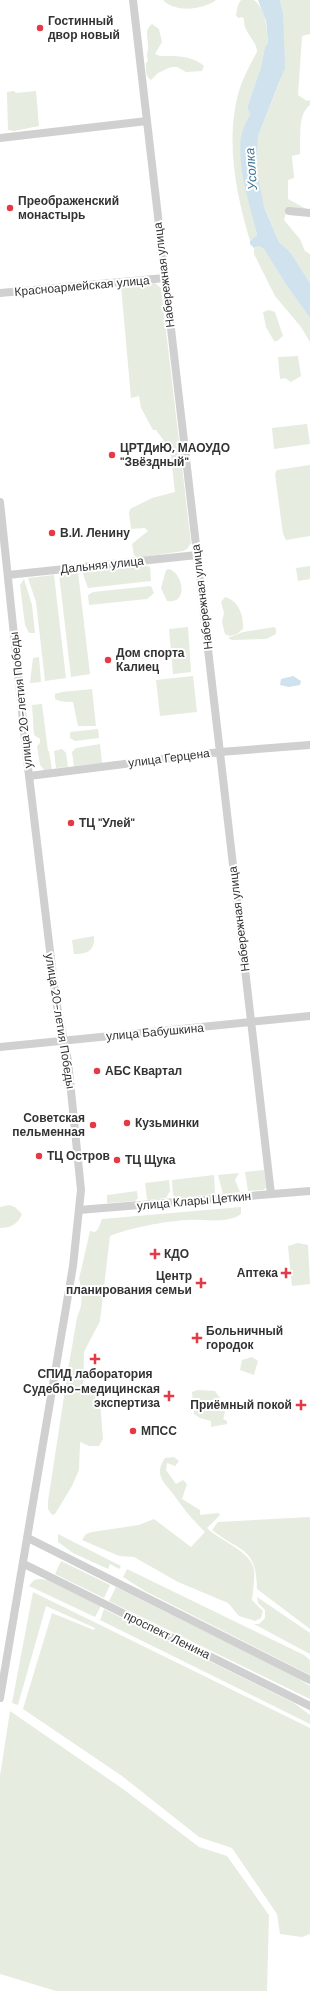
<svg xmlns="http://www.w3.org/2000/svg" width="310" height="1991" font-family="'DM Sans',sans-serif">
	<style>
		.green { fill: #e6ecdf }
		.water { fill: #cfe2ee }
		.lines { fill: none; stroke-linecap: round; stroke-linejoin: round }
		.minor { stroke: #d0d0d0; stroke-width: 8 }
		.poi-dot { fill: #e63946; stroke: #fff; stroke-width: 1.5 }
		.labels { text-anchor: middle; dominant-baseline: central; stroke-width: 4; stroke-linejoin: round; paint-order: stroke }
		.poi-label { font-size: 12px; font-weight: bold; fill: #333; stroke: #fff; text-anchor: start }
		.street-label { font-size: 12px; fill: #333; stroke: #fff }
		.water-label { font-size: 13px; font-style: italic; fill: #3f7597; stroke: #fff }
	</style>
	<rect width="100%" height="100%" fill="#fff"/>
	<path class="green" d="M163 0H216C203 10 175 13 163 0Z
		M241 0H254C267 11 266 27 268 43L265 46 261 67 247 108 250 114 241 136 242 161 257 235 250 241C236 194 225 140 239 91 243 78 250 65 257 52 257 40 243 33 244 19L242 17 238 18 236 15 238 5Z
		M280 0H310V34L302 36 298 95 307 101 310 100V105C297 114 301 139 300 154L292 156 294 178 288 180V199L310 211 286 213 284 220 300 239 305 251 310 254V283L291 253 279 242 263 204 257 171 258 136 281 79 283 13Z
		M152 24 159 29 162 42 155 54C160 57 165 56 170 56 182 56 195 58 204 66L202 71 186 72 177 67H171L158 73 151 80C145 76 146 69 146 63L148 61C146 52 148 54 148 45 148 37 144 30 152 24Z
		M14 91 16 93 36 91 39 126 14 131 8 130 7 92Z
		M258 246 264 249 268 255 287 286 310 318V342L301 327 275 296 254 254V248Z
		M155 283 161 288 191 543 187 549 183 551 138 558 134 555 132 544 148 531 145 528 131 529 129 513 130 509 152 498 175 492 170 449 156 430H153L141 408 139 396 131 398 121 286Z
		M269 310 275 312 283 336 277 341H274L266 327 263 312Z
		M298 356 301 376 291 382 285 378 280 379 278 357Z
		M307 424 310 444 274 449 272 428Z
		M310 465V536L286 540 283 534 275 474 277 470Z
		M144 565 150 567 151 581 88 588 82 571 86 568 101 570C109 565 133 566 144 565Z
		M310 566V579L298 581 296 568Z
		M169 569C184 574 188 605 167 601L161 588 166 570Z
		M78 572 90 674 71 677 59 574Z
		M54 575 66 678 45 681 36 602 28 578Z
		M24 579 32 605 35 633H29L25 625 20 585Z
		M151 586 154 593 147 599 89 605 88 595 93 592Z
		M225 597C239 601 244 616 243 629L237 634 230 636 225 634 222 622 224 613 221 602Z
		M188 627 191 672 173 674 169 629Z
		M274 627 276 629V634L266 639 232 640 228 638 243 632Z
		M39 657 41 682 30 683 33 658Z
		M193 676 197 712 160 716 156 680Z
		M92 689 96 726H78L73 702C66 701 62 703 55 699V694L62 692Z
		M42 704 48 751H49L52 770 45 771 40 765 37 746 40 743V739L34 735 32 705Z
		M98 729 99 738 75 741 70 738V732Z
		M100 744 102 763 74 766 72 752 76 748Z
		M62 749 66 753 68 767 56 768 54 751Z
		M94 936C95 951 87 954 74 954L72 940Z
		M264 1170 266 1187 264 1190 248 1191 245 1172Z
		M239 1173 235 1180 240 1192 223 1194 218 1175Z
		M214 1175 215 1194 177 1198 173 1195 172 1180Z
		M169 1180 170 1191 166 1198 149 1200 147 1199 145 1183Z
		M137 1191 138 1198 135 1201 107 1203V1195Z
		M9 1205 15 1207 22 1214C18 1224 11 1228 0 1228V1207Z
		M241 1207V1214C228 1224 203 1219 187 1220 166 1221 129 1228 110 1236L100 1321 84 1352 83 1388 96 1396 100 1401 103 1439 99 1446H89L80 1442 79 1470 72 1486 55 1514 52 1515 48 1509V1501L69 1364 77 1318 81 1306 82 1292 79 1279 90 1231 95 1232 98 1229 102 1219Z
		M298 1243 308 1245 310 1284 292 1286 288 1246Z
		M252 1357 258 1361 254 1375 240 1370 242 1360Z
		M198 1390 215 1391C221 1400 228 1407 223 1419L227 1421V1424L211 1427V1421L200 1418 194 1414 192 1392Z
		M174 1457 179 1461 175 1466 167 1463 166 1470 176 1484 183 1480 187 1484 182 1499 200 1510V1515L218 1513 220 1515 207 1528C220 1541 253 1552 254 1571 255 1580 253 1590 252 1600L263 1611 261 1618 255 1621 239 1616 228 1603 178 1582 134 1557 119 1556 82 1540 86 1534 92 1532 139 1525 154 1519 191 1547 205 1532C194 1521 185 1511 176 1498 167 1484 152 1477 165 1458Z
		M310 1517V1629L257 1589C256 1546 241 1553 212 1530L218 1522Z
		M58 1534 121 1566 119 1569 110 1564 108 1569 73 1553 58 1542Z
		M61 1561 110 1585 104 1598 55 1574Z
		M127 1569 304 1655 310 1660V1675L145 1591 123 1577Z
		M40 1579 47 1580 101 1606 95 1617 29 1586 34 1580Z
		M116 1587 296 1677 310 1686V1699L109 1601Z
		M33 1592 310 1728V1934L302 1937 280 1934 277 1914 232 1848 199 1837 122 1776 23 1709 52 1613 94 1630 95 1628 46 1606 18 1705 12 1703Z
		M257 1597 310 1633V1654L254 1624H259L265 1618V1610L258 1603Z
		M104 1609 294 1703 310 1715V1724L100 1620Z
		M10 1711 123 1789 199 1847 227 1856 269 1915 267 1991H56L0 1974V1776Z"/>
	<path class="water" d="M258 0H280L283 13 285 68 258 136 257 171 264 207 279 242 291 253 310 283V318L287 286 264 249 258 246 254 248 250 244V241L257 235C250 203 237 171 241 137 242 130 247 121 250 114L247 108 261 67 265 46 268 43 266 21Z
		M293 676 301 681 300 685 289 687 280 685 281 679Z"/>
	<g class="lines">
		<path class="minor" d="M133 0 271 1194
			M0 138 147 121
			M289 211 310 213
			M0 293 165 278
			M0 502 27 759 56 1001 68 1061 81 1190 73 1266 0 1698
			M8 575 197 555
			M29 776 220 752 310 745
			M0 1047 310 1016
			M79 1210 310 1191
			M28 1538 310 1680
			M24 1564 310 1706"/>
	</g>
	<g class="poi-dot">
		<circle cx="40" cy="28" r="4"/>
		<circle cx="10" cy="208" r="4"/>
		<circle cx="112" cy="455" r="4"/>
		<circle cx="52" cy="533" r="4"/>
		<circle cx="108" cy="660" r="4"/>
		<circle cx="71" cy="823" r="4"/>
		<circle cx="97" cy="1071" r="4"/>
		<circle cx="127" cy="1123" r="4"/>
		<circle cx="93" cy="1125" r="4"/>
		<circle cx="39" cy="1156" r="4"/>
		<circle cx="117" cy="1160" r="4"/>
		<path d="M153 1248h4v4h4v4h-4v4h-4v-4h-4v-4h4z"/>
		<path d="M284 1267h4v4h4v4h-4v4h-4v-4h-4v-4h4z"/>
		<path d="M199 1277h4v4h4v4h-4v4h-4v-4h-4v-4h4z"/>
		<path d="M195 1332h4v4h4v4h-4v4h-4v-4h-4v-4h4z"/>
		<path d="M93 1353h4v4h4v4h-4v4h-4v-4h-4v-4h4z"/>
		<path d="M167 1390h4v4h4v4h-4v4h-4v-4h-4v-4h4z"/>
		<path d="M299 1399h4v4h4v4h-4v4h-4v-4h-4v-4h4z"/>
		<circle cx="133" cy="1431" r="4"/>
	</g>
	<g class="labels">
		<g class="poi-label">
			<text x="48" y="21">Гостинный<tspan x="48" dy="14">двор новый</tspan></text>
			<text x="18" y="201">Преображенский<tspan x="18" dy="14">монастырь</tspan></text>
			<text x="120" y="448">ЦРТДиЮ, МАОУДО<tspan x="120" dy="14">"Звёздный"</tspan></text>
			<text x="60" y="533">В.И. Ленину</text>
			<text x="116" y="653">Дом спорта<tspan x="116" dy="14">Калиец</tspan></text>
			<text x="79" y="823">ТЦ "Улей"</text>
			<text x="105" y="1071">АБС Квартал</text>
			<text x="85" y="1118" text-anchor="end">Советская<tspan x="85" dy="14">пельменная</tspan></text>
			<text x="135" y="1123">Кузьминки</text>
			<text x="47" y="1156">ТЦ Остров</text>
			<text x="125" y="1160">ТЦ Щука</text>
			<text x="164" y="1254">КДО</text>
			<text x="278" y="1273" text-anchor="end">Аптека</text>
			<text x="192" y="1276" text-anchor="end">Центр<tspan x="192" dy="14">планирования семьи</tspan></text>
			<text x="206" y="1331">Больничный<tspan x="206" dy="14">городок</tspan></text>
			<text x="95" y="1374" text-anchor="middle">СПИД лаборатория</text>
			<text x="160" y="1389" text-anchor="end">Судебно-медицинская<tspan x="160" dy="14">экспертиза</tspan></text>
			<text x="292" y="1405" text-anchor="end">Приёмный покой</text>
			<text x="141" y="1431">МПСС</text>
		</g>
		<g class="street-label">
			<text transform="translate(164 275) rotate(-97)">Набережная улица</text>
			<text transform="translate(82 286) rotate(-5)">Красноармейская улица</text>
			<text transform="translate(102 565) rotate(-6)">Дальняя улица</text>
			<text transform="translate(202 597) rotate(-97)">Набережная улица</text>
			<text transform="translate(21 700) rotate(-96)">улица 20-летия Победы</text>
			<text transform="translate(169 758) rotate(-7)">улица Герцена</text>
			<text transform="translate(239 919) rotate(-97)">Набережная улица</text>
			<text transform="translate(60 1021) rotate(81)">улица 20-летия Победы</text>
			<text transform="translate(155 1032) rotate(-5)">улица Бабушкина</text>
			<text transform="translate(194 1201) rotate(-5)">улица Клары Цеткин</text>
			<text transform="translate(167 1635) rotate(26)">проспект Ленина</text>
		</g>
		<g class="water-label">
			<text transform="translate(251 169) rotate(-94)">Усолка</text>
		</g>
	</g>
</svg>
